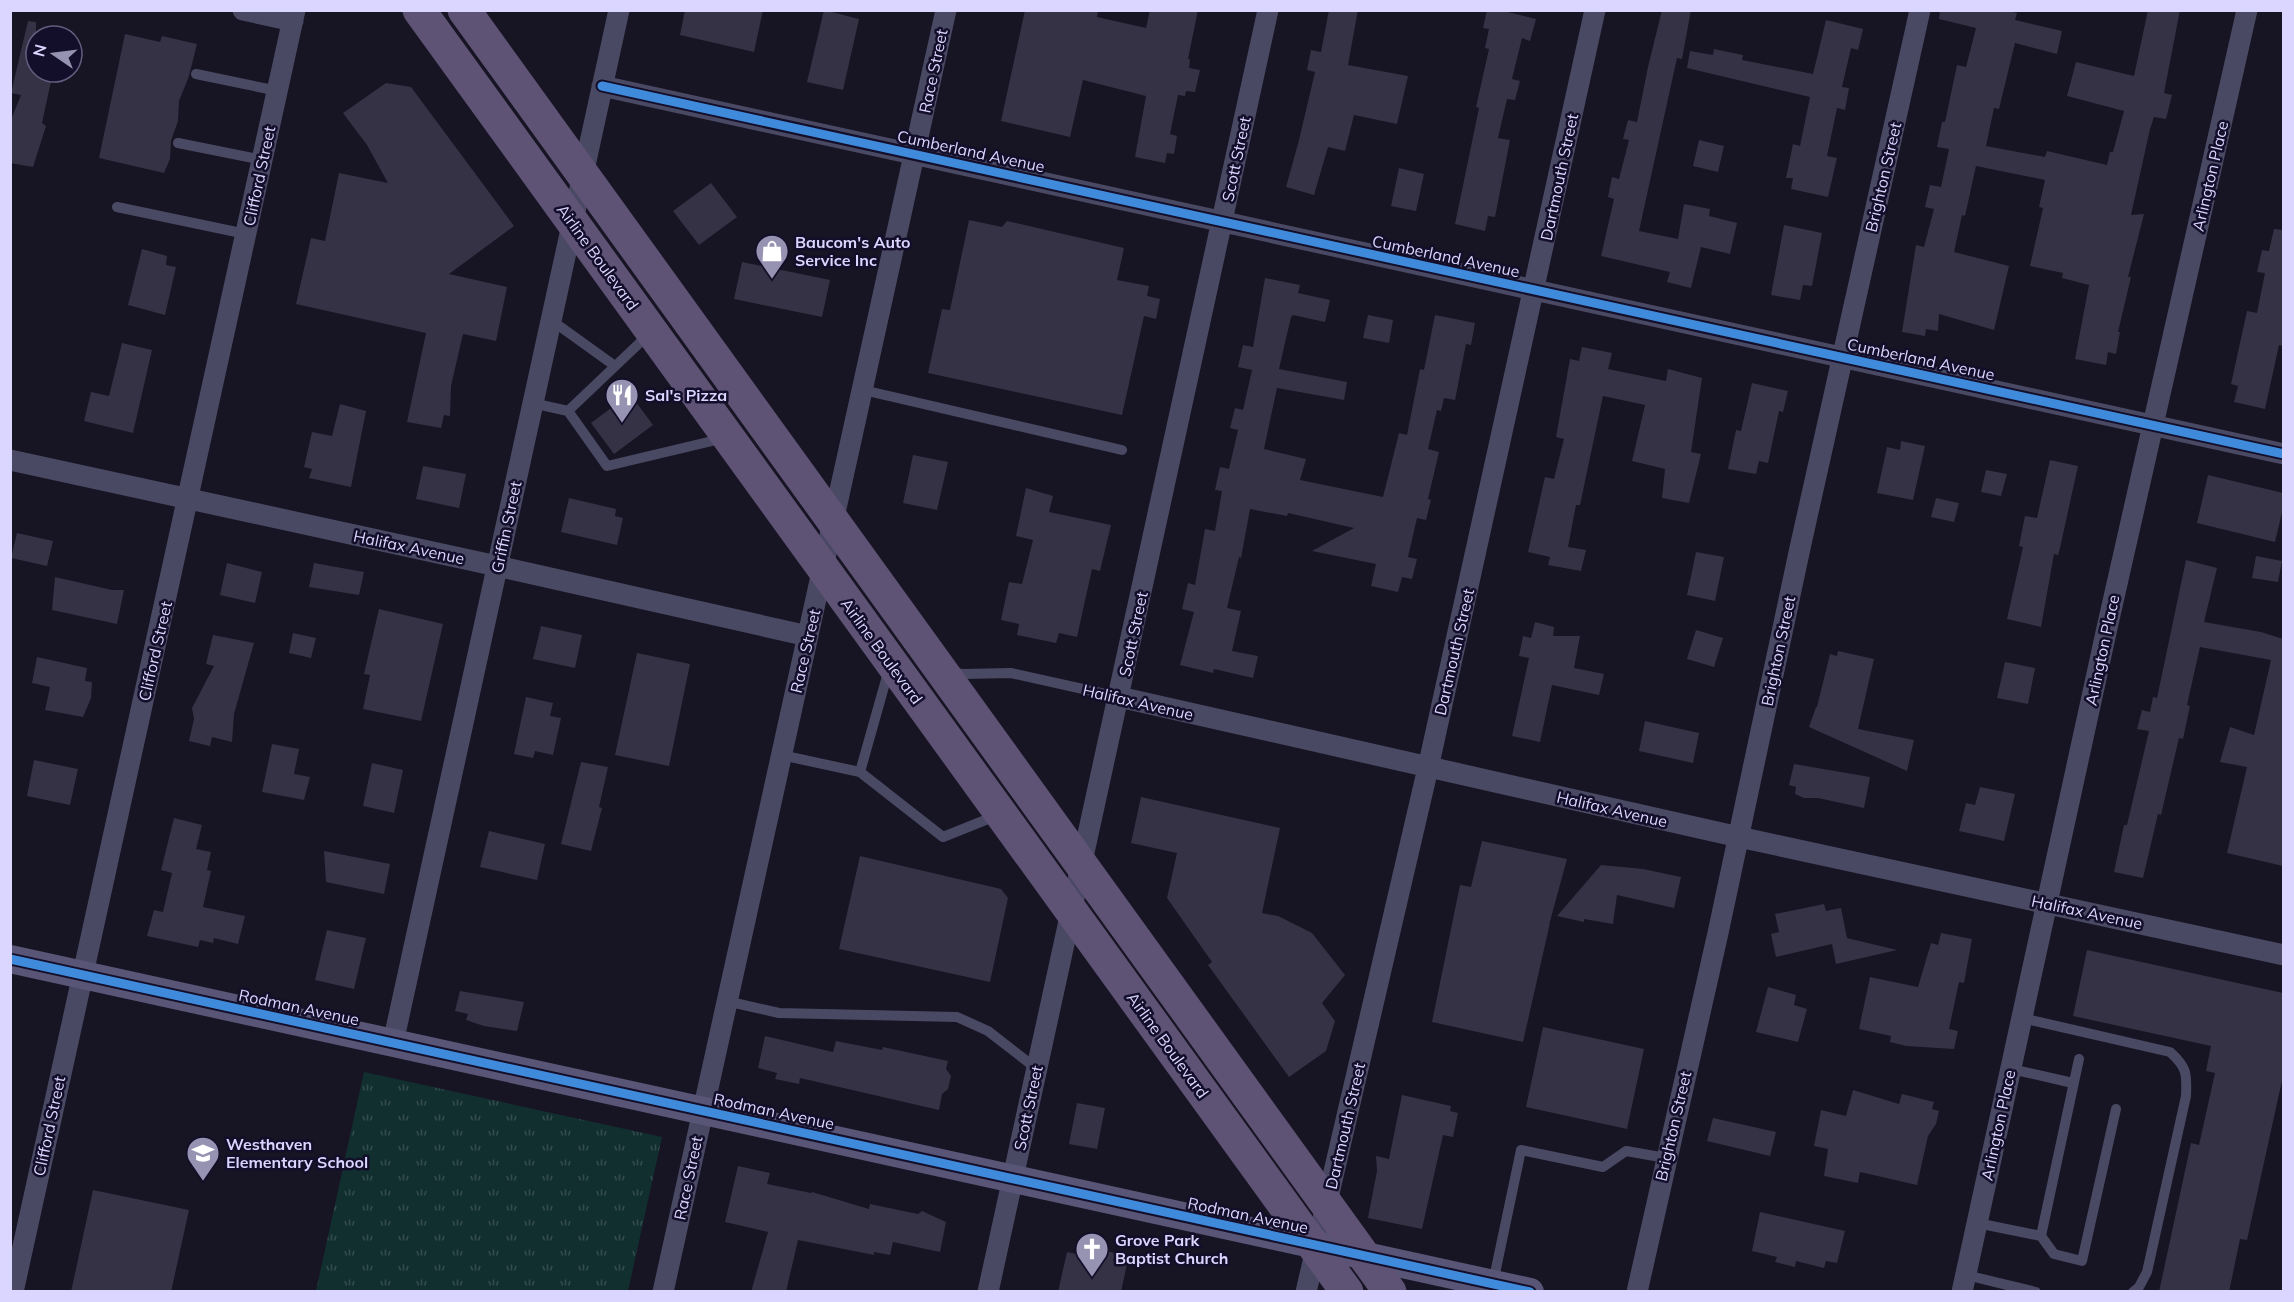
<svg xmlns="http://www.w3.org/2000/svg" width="2294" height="1302" font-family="Mulish,sans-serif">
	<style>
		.park { fill: url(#park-tufts) }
		.building { fill: #353245 }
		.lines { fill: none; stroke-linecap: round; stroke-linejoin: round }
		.lane { stroke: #4a4964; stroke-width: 10 }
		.street { stroke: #4a4964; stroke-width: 21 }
		.secondary { stroke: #585576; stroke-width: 28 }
		.primary { stroke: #5e5375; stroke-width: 33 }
		.cycleway-casing { stroke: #130e29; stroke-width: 13 }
		.cycleway { stroke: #408adc; stroke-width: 9 }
		.labels { text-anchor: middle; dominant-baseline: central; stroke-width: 5; stroke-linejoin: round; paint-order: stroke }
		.street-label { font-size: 16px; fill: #dbd6ff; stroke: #130e29 }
		.poi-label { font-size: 16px; font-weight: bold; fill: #dbd6ff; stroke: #130e29; text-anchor: start }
	</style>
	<defs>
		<pattern id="park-tufts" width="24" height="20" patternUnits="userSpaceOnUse" patternTransform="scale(1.5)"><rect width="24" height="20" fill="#122f30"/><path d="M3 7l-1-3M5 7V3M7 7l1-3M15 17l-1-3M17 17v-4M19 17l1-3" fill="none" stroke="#344c4f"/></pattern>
	</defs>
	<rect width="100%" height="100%" fill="#171423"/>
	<path class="park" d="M364 1072 662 1137 628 1291H316Z"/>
	<path class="building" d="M685 10H763L754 52 680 35Z
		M824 10 859 19 843 90 807 82Z
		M1025 10H1098L1097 17 1146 28 1150 10H1198L1188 59H1190L1189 68 1200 70 1195 92 1186 91 1185 96 1178 95 1170 134 1177 136 1174 154 1167 153 1165 163 1135 157 1146 96 1083 80 1070 137 1001 121Z
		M1329 10H1358L1348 65 1408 76 1397 124 1354 115 1345 151 1328 147 1314 195 1286 187 1299 140 1315 72 1307 70 1311 50 1321 52Z
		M1487 10H1499L1536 19 1530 41 1522 38 1512 79 1520 81 1515 100 1507 99 1498 138 1510 140 1495 217 1488 216 1485 231 1455 224 1479 108 1476 107 1489 49 1485 48 1489 29 1483 28Z
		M1662 10H1691L1682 59 1677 58 1639 231 1678 239 1684 204 1710 209 1709 216 1737 223 1730 254 1701 247 1691 288 1667 282 1670 272 1601 256 1614 199 1608 197 1612 177 1619 179 1629 140 1623 139 1628 120 1637 122 1648 67Z
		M1940 10H2005L2017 13 2015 20 2062 31 2057 54 2015 43 1999 109 1994 108 1986 146 2045 157 2047 151 2107 165 2110 152H2113L2124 111 2067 96 2076 62 2134 76 2148 10H2180L2164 93 2172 95 2166 119 2154 117 2150 129 2131 215 2144 214 2128 277H2131L2118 332H2120L2116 354 2108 352 2106 365 2075 359 2089 285 2062 278 2063 273 2030 266 2043 208 2039 207 2045 180 1976 166 1965 216 1962 215 1954 252 2009 266 1994 330 1939 314 1938 331 1926 329 1925 336 1902 332 1916 245 1924 247 1934 209 1925 207 1930 185 1941 187 1949 149 1937 147 1942 122H1945L1957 65 1966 67 1976 28 1939 19Z
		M1826 20 1863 29 1858 50 1851 48 1842 87 1849 88 1845 110 1837 108 1827 156 1837 158 1828 197 1791 189 1793 178H1786L1793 144 1800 146 1810 97 1687 68 1690 51 1713 55 1714 49 1743 55 1742 60 1813 74Z
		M28 21 36 22V72H53L42 123 46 126 33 167 10 163V122L21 95 11 93Z
		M125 34 160 42 162 36 197 44 189 76 179 101 178 121 171 141 170 159 164 173 99 158Z
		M386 83 411 87 514 226 449 274 507 287 496 341 463 334 451 386 450 416 444 415 441 428 407 422 426 333 296 304 311 238 325 241 339 173 388 183 367 145 343 113Z
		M1699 140 1724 146 1718 172 1693 166Z
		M1399 168 1424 174 1416 211 1391 206Z
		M711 183 737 217 699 245 673 211Z
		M969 220 1002 227 1007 221 1124 248 1117 280 1149 286 1147 296 1160 299 1156 319 1144 316 1122 415 928 373 942 309 950 310Z
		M1784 225 1822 233 1812 286 1803 285 1800 300 1771 295Z
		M2274 229 2283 230V346L2279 345 2265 409 2234 402 2238 386 2231 384 2247 311 2257 313 2265 273 2257 272 2262 250 2269 251Z
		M142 249 167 256 166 265 176 267 165 315 128 305Z
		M742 262 830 280 822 317 734 299Z
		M1265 278 1300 285 1298 293 1330 300 1325 322 1293 315 1291 317 1279 369 1347 382 1344 400 1277 388 1264 449 1306 459 1300 480 1383 497 1399 433 1407 435 1420 369 1424 370 1435 315 1475 323 1471 345 1466 344 1455 400 1444 398 1441 411 1437 410 1428 449 1439 452 1428 499 1431 500 1426 520 1417 518 1408 557 1417 559 1412 579 1402 577 1398 592 1371 586 1376 564 1312 551 1354 528 1288 513 1287 516 1250 509 1241 558 1239 557 1227 608 1241 611 1232 651 1258 656 1253 678 1214 669 1213 673 1180 665 1194 612 1182 609 1188 583 1195 585 1205 529 1215 531 1222 491 1215 490 1220 467 1229 469 1238 430 1230 428 1235 408 1243 410 1252 370 1238 367 1243 345 1253 347Z
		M1368 315 1393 320 1389 343 1363 338Z
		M122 343 152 350 133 433 84 421 91 392 109 396Z
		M1582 347 1612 353 1608 369 1666 381 1668 369 1702 378 1691 452 1701 454 1689 503 1662 498 1665 469 1632 461 1645 405 1603 396 1580 505H1576L1568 547 1586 550 1581 571 1548 565 1550 557 1528 552 1545 477 1554 479 1564 439 1556 437 1570 359 1579 361Z
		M1752 383 1788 391 1783 412 1779 411 1768 463 1759 461 1756 474 1728 469 1736 430 1741 431Z
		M630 394 653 425 614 454 591 423Z
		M340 404 366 411 351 487 309 478 312 469 304 467 312 432 332 436Z
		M1901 441 1925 446 1913 500 1877 493 1887 447 1900 450Z
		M913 455 948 462 937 510 903 503Z
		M2050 460 2078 466 2060 548 2058 555 2054 554 2041 627 2007 619 2023 547 2019 546 2025 516 2037 518Z
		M423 466 466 474 459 508 416 499Z
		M1986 470 2007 474 2001 496 1981 492Z
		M2208 475 2283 493V508L2275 542 2197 523Z
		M1026 488 1053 496 1049 512 1111 525 1100 571 1092 569 1077 637 1059 633 1056 643 1017 635 1019 624 1001 620 1009 582 1022 584 1033 540 1016 536Z
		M569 498 616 509 615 516 623 518 617 545 561 532Z
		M1936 498 1959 503 1954 522 1931 517Z
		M17 533 53 541 47 566 11 558Z
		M1696 552 1724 557 1715 601 1687 595Z
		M2256 556 2282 561 2278 582 2252 578Z
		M2186 560 2217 568 2204 622 2261 632 2283 639V866L2227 853 2247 767 2220 762 2230 727 2254 735 2271 660 2200 647 2187 705 2190 706 2183 739 2179 738 2161 815 2158 814 2143 878 2114 872 2124 825H2127L2149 731 2137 729 2142 710 2150 712 2153 697 2157 698Z
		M227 563 262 572 255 603 220 595Z
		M314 563 364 572 359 595 309 587Z
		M55 577 112 590H124L117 624 52 610Z
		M379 609 443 624 421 721 363 709 370 675 364 674Z
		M1535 622 1554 627 1553 636H1580L1574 668 1604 674 1599 695 1552 685 1540 742 1512 736 1529 658 1519 656 1523 636 1531 638Z
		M541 626 582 635 575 668 533 659Z
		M1696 630 1723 638 1714 667 1687 659Z
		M293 633 316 638 311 658 289 653Z
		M213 635 254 643 234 714 232 742 212 737 210 746 189 741 194 719 192 708 214 666 206 664Z
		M1838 651 1874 659 1858 729 1914 740 1907 771 1809 727 1816 707H1817L1830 654 1837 656Z
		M637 653 690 664 669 766 615 755Z
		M37 657 87 668 85 681 92 682 91 698 83 717 45 710 50 687 32 683Z
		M2005 662 2035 668 2028 704 1997 698Z
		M526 697 553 703 550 716 561 718 553 755 535 751 533 758 514 754Z
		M1645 721 1699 733 1693 763 1639 751Z
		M272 744 299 749 294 774 310 777 304 800 262 792Z
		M34 760 78 769 70 805 27 796Z
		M581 762 608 767 599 807 602 808 591 851 561 844Z
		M372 763 403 770 394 813 363 806Z
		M1794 764 1870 777 1864 808 1818 798H1804L1795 794 1796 787 1789 785Z
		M1980 787 2015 794 2004 841 1959 831 1966 803 1975 805Z
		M1141 797 1280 828 1262 913 1278 916 1312 933 1345 975 1322 1003 1335 1021 1326 1051 1289 1077 1208 965 1212 962 1167 898 1177 853 1131 843Z
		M174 818 202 825 196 849 211 852 207 870 211 871 203 907 245 916 238 944 214 938 213 943 200 940 198 947 147 936 154 910 163 912 172 873 161 870Z
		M489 831 545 844 537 880 480 867Z
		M1482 841 1567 859 1549 925 1550 923 1523 1042 1432 1022 1460 885 1471 887Z
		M324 851 390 864 384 894 326 882Z
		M860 856 1001 889 1008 898 990 982 839 949Z
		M1601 865 1643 869 1681 877 1674 908 1617 895 1613 924 1584 919V922L1557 916Z
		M1824 904 1826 911 1841 908 1847 938 1897 950 1836 964 1832 944 1776 957 1771 934 1779 932 1775 914Z
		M327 930 366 938 354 989 315 980Z
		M1941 933 1972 939 1964 983 1959 982 1949 1029 1958 1031 1954 1049 1906 1046 1890 1042 1891 1036 1859 1029 1870 977 1918 987 1931 943 1938 945Z
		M2087 950 2283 993V1076L2247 1240 2240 1239 2229 1292H2159L2191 1143 2199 1145 2215 1073 2206 1071 2211 1046 2073 1016Z
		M1768 987 1796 995 1794 1005 1807 1009 1798 1042 1756 1032Z
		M460 991 524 1002 517 1031 484 1026 466 1020 468 1014 455 1011Z
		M1543 1027 1644 1049 1627 1129 1526 1107Z
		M765 1036 833 1052 836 1041 882 1050 883 1047 948 1061 946 1069 951 1076 948 1089 942 1094 939 1110 800 1078 799 1084 775 1079 777 1073 758 1068Z
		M1853 1090 1899 1104 1902 1094 1934 1102 1932 1109 1939 1111 1936 1124 1928 1136 1917 1185 1860 1172 1858 1183 1824 1176 1828 1149 1814 1146 1821 1110 1846 1116Z
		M1402 1095 1451 1106 1450 1111 1458 1113 1453 1137 1443 1135 1422 1229 1368 1218 1377 1171 1376 1156 1389 1159Z
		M1077 1103 1105 1108 1097 1149 1069 1144Z
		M1713 1118 1776 1132 1770 1156 1707 1141Z
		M738 1166 770 1173 767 1184 811 1193 812 1192 869 1209 870 1204 918 1214 922 1211 946 1222 940 1252 893 1242 890 1255 874 1252V1255L798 1240 786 1292H751L768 1232 725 1222Z
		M93 1190 189 1210 171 1292H71Z
		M1760 1212 1845 1231 1837 1263 1826 1261 1824 1268 1796 1261 1795 1267 1775 1262 1777 1257 1752 1251Z
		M1083 1246 1115 1253 1113 1261 1127 1264 1121 1292H1058L1067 1252 1081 1255Z"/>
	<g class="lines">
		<path class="lane" d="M196 74 278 91
			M178 143 263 160
			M117 207 246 234
			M551 320 615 366
			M863 390 1122 450
			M532 403 568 411 649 334
			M568 411 607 466 725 438
			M889 669 860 772 943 837 998 815
			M949 672 963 674 1011 673 1119 697
			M781 755 860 772
			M726 1001 779 1013 957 1017 988 1031 1037 1069
			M2022 1018 2170 1052C2187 1067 2187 1074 2186 1096L2147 1272 2139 1287 2133 1292
			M2011 1069 2073 1083
			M1977 1223 2041 1236 2079 1059
			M2041 1236 2054 1254 2082 1261 2116 1109
			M1966 1275 2036 1292
			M1493 1283 1521 1150 1603 1167 1626 1151 1666 1158"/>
		<path class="street" d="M243 10 293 21
			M602 86 2284 454
			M10 460 497 566 808 636
			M1119 697 1739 837 2284 955
			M393 1043 619 10
			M13 1292 295 10
			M663 1292 946 10
			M988 1292 1268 10
			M1306 1292 1428 768 1595 10
			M1637 1292 1718 933 1800 548 1920 10
			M1962 1292 2107 628 2247 10"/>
		<path class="secondary" d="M10 959 1530 1292"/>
		<path class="primary" d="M419 10 1347 1292
			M464 10 1390 1292"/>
		<g class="cycleway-casing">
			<path id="cycleway" d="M602 86 2284 454
				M10 959 1530 1292"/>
		</g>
		<use href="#cycleway" class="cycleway"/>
	</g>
	<defs>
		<g id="shop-pin" transform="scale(1.725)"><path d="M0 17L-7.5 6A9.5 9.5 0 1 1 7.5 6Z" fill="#9692b2" stroke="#130e29"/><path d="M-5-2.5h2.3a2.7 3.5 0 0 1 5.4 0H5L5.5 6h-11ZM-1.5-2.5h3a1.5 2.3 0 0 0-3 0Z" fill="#fff"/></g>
		<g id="restaurant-pin" transform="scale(1.725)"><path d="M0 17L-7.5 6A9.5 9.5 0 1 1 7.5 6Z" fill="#9692b2" stroke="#130e29"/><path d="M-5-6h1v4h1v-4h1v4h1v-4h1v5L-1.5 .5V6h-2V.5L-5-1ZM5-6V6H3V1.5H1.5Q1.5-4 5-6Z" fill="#fff"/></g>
		<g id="school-pin" transform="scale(1.725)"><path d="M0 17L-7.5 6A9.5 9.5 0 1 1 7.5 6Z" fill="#9692b2" stroke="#130e29"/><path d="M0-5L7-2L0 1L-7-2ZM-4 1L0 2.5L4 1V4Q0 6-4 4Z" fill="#fff"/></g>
		<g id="church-pin" transform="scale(1.725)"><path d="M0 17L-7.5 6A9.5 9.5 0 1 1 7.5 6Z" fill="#9692b2" stroke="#130e29"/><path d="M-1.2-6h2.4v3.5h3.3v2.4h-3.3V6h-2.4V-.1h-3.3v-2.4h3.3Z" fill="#fff"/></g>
	</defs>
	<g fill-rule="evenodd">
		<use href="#shop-pin" x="772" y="251"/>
		<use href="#restaurant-pin" x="622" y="395"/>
		<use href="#school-pin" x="203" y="1153"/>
		<use href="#church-pin" x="1092" y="1249"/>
	</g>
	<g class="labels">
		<g class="street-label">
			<text transform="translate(933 71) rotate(-78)">Race Street</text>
			<text transform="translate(971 151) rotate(12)">Cumberland Avenue</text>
			<text transform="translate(1236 159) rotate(-78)">Scott Street</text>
			<text transform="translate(259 176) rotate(-78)">Clifford Street</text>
			<text transform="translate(2210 176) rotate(-77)">Arlington Place</text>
			<text transform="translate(1559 177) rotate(-78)">Dartmouth Street</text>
			<text transform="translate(1883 177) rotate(-77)">Brighton Street</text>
			<text transform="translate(1446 256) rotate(12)">Cumberland Avenue</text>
			<text transform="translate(598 257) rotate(54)">Airline Boulevard</text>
			<text transform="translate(1921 359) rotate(12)">Cumberland Avenue</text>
			<text transform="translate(506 527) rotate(-78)">Griffin Street</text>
			<text transform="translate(409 547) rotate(12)">Halifax Avenue</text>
			<text transform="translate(1133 634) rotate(-78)">Scott Street</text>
			<text transform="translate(2102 650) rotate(-78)">Arlington Place</text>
			<text transform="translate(155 651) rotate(-77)">Clifford Street</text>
			<text transform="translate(805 651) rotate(-77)">Race Street</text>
			<text transform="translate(882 651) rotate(54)">Airline Boulevard</text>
			<text transform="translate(1778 651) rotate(-78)">Brighton Street</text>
			<text transform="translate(1454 652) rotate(-77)">Dartmouth Street</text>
			<text transform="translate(1138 702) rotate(13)">Halifax Avenue</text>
			<text transform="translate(1612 809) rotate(13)">Halifax Avenue</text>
			<text transform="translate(2087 912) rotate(12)">Halifax Avenue</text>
			<text transform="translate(299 1007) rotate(12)">Rodman Avenue</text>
			<text transform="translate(1168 1045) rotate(54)">Airline Boulevard</text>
			<text transform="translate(1028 1108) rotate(-78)">Scott Street</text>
			<text transform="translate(774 1111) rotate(12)">Rodman Avenue</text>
			<text transform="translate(1998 1125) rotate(-78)">Arlington Place</text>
			<text transform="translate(49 1126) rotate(-78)">Clifford Street</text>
			<text transform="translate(1345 1126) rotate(-77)">Dartmouth Street</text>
			<text transform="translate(1673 1126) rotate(-77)">Brighton Street</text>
			<text transform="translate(688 1178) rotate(-78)">Race Street</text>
			<text transform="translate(1248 1215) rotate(12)">Rodman Avenue</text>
		</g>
		<g class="poi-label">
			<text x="795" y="242">Baucom's Auto<tspan x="795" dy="18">Service Inc</tspan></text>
			<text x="645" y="395">Sal's Pizza</text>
			<text x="226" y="1144">Westhaven<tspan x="226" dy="18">Elementary School</tspan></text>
			<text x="1115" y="1240">Grove Park<tspan x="1115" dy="18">Baptist Church</tspan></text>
		</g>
	</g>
	<rect width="2294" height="1302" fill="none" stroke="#dbd6ff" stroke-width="24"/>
	<g transform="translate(54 54) rotate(284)"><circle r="28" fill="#130e29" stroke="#635e7f" stroke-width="1.5"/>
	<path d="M0-4.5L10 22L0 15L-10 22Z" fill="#9692b2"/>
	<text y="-9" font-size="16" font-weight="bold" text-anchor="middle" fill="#dbd6ff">N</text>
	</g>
</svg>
